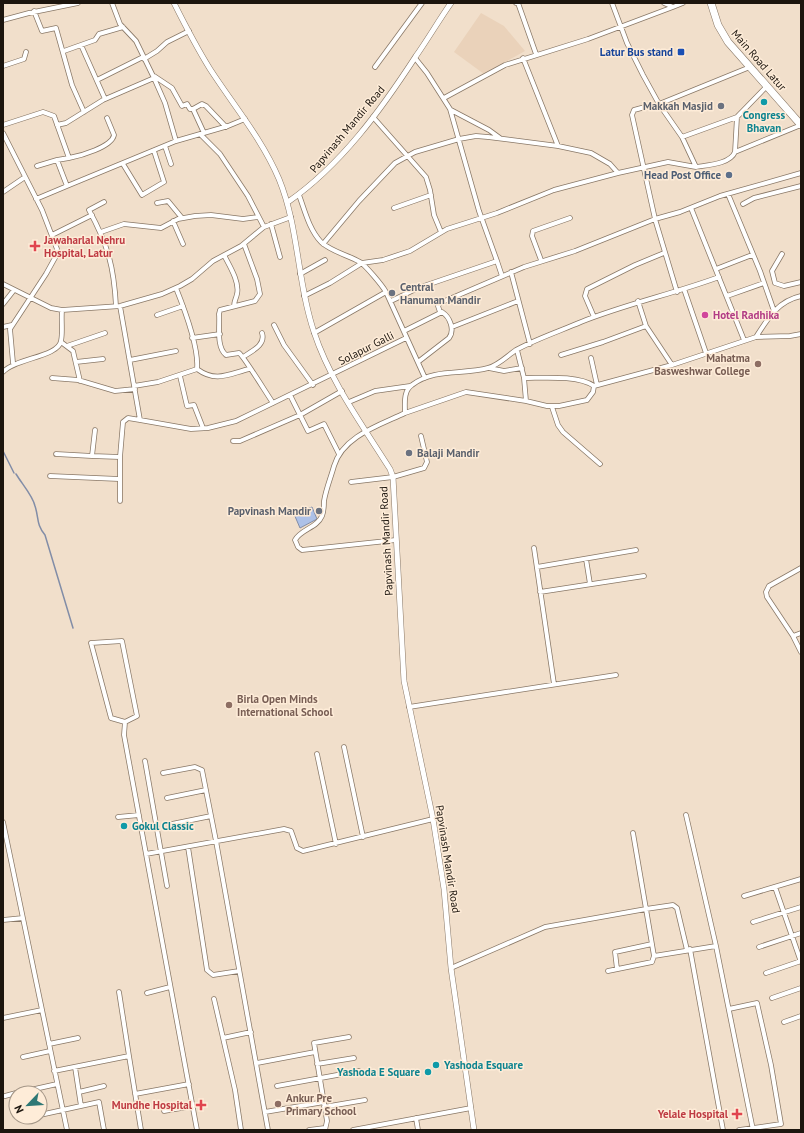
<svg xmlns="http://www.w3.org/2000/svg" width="804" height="1133" font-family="'PT Sans',sans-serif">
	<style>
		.built { fill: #ead2ba }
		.water { fill: #adc1e8; stroke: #828da7 }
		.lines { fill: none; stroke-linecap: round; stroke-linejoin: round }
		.stream { stroke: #828da7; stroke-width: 1.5 }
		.minor-casing { stroke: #897867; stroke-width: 5.5 }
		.tertiary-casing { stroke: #897867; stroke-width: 6 }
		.primary-casing { stroke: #897867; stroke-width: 8 }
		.minor { stroke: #fff; stroke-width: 4 }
		.tertiary { stroke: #fff; stroke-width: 5 }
		.primary { stroke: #fff; stroke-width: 7 }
		.transit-dot { fill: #1a4fb4; stroke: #feecd8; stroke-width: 1.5 }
		.culture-dot { fill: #0f9aa8; stroke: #feecd8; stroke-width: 1.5 }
		.worship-dot { fill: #6b7280; stroke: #feecd8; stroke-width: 1.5 }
		.service-dot { fill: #5c6f8a; stroke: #feecd8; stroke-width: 1.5 }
		.health-dot { fill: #e0444e; stroke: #feecd8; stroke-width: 1.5 }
		.hotel-dot { fill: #d1479c; stroke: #feecd8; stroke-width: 1.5 }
		.education-dot { fill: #8d6e63; stroke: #feecd8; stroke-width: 1.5 }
		.labels { text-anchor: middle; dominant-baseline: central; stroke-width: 3; stroke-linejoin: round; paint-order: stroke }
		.transit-label { font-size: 11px; font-weight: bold; fill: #164399; stroke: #feecd8; text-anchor: end }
		.street-label { font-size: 11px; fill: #1c150e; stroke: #feecd8 }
		.worship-label { font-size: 11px; font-weight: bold; fill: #5b616d; stroke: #feecd8; text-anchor: end }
		.culture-label { font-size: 11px; font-weight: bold; fill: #0d838f; stroke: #feecd8; text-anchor: start }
		.service-label { font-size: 11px; font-weight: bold; fill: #4e5e75; stroke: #feecd8; text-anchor: end }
		.health-label { font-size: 11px; font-weight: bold; fill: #be3a42; stroke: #feecd8; text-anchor: end }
		.hotel-label { font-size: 11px; font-weight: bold; fill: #b23c85; stroke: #feecd8; text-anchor: start }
		.education-label { font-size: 11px; font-weight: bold; fill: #785e54; stroke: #feecd8; text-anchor: start }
	</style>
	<rect width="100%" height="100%" fill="#f1dfcb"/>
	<path class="built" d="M481 13 504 26 525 51 484 74 454 52Z"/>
	<path class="water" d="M312 507 317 519 300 528 294 514Z"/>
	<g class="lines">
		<path class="stream" d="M3 451 14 473
			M16 474C22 484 33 496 35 506 39 518 36 524 45 535L73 628"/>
		<g class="minor-casing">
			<path id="minor" d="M112 3 120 24 136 41 154 78 165 103 176 141
				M516 3H518L536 54
				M612 3 627 43 643 75 659 104 682 137 696 167C708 165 730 164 735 152L737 117 682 137
				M664 3 673 7 683 3
				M34 11 42 31 56 28 72 85 84 112
				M3 20 29 13 78 3
				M81 45 105 99
				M64 51 95 40 99 34 123 27
				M523 58 558 146
				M144 59 157 51 167 42 189 31
				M3 66 24 59 26 52
				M375 67 422 3
				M154 76 172 88 182 106 187 104 190 109H193L202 104 206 106 226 127
				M97 80 143 57
				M444 98 505 65 588 39 673 7
				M659 104 750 67
				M645 107 634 110 632 115 655 219 677 292
				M193 109 204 133
				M451 110 489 130 500 138
				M373 117 426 177 430 190 434 215 441 232
				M737 117 767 86
				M3 125 43 112 54 116 69 158 57 160 67 186 36 199
				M57 125 66 123 103 100 154 78
				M3 133 42 210 57 249 56 256 46 274 10 329 13 363
				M200 134 220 154 248 196 264 227
				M165 146 171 164
				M735 152 801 125
				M69 158C80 156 112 147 114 135L107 118
				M123 164 142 195 164 182 154 151
				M37 166 57 160
				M67 186 176 141 228 126 245 119
				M3 192 25 177
				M728 194 760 271 774 311
				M299 195C305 211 309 229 321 242 332 252 348 255 360 262 366 266 382 285 386 292
				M104 202 89 210C108 245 114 267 116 306
				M157 203 168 201 182 218
				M743 204 754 198 801 186
				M394 208 431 195
				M691 208 744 340
				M173 221 183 244
				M271 224 280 257
				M101 232 124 224 161 228 178 219 195 216 211 215 243 219 258 217
				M52 235 92 215
				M244 244 257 279 260 294 255 301 220 310 219 314C220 326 216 347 226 355L239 353C243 355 268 396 273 403
				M323 244 359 201 395 163 415 152 459 139 476 136 488 137 558 146 591 153 610 164 618 173 668 162 696 167
				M782 254 772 271 775 283 784 286 801 282
				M224 255C229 265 240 282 237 294 236 299 234 301 234 306
				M541 260 532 236 533 231 570 218
				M497 261 502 276
				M716 269 752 255
				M511 272 530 344
				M300 274 325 260
				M3 284 51 308 62 310
				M684 289 706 353
				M304 296 330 283 362 263 383 260 410 251 447 229 497 213 554 190 618 173
				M727 296 764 283
				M391 301 418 288 497 261 479 211 450 109 427 73 415 58
				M638 301 646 326 672 365
				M3 304 14 290
				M120 306 140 420 191 429 208 428 236 421 406 338
				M440 312 438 306 440 303 524 267 575 251 655 219 680 212 720 196 801 173
				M157 315 183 306
				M594 317 585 296 587 289 635 265 664 253
				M274 325 284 345 313 385
				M3 327 12 325
				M452 327 518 301
				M404 331 442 312C450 317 455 330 449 338L418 362
				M314 333 386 292 425 378
				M756 337C768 318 778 301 801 296
				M192 338 220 334
				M61 342 73 351 80 381
				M67 346 105 333
				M517 350 524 378C544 378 578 375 594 386
				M561 355 603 342 646 326
				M243 357C252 351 266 345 262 333
				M591 358 597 385
				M130 360 176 351
				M76 362 103 359
				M489 368 504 371 522 368
				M197 369C216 383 229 374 249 369
				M3 372C16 358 58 357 61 341 63 332 61 320 62 310L120 306 162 294 180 286 192 279 213 261 241 246 264 227 291 217
				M180 376 187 406 194 405 203 428
				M52 378 78 380 115 391 135 389
				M524 378 526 401
				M134 386 158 382 197 369C199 349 184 308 176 288
				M290 395 308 431 324 424 339 454
				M349 402 375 391 410 386
				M552 407 558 425 563 432 600 464
				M405 413 466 392 526 401 547 406H559L587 400 593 392 594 386 672 365 756 337 790 336 801 334
				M95 430 92 456 120 457 123 422 128 418 140 420
				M233 441H240L300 415 342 391
				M56 454 92 456
				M120 457V501
				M50 476 119 479
				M351 482 393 477 424 468 427 462 421 436
				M396 540 302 550 298 547 295 540C301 529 317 528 322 516 324 511 324 506 324 501 326 489 331 477 334 466 343 436 380 425 405 413 405 404 403 391 412 385 434 368 463 375 488 368 499 365 507 356 516 350 536 339 560 331 581 322 626 304 673 294 719 277
				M534 548 554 684
				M586 559 590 584
				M537 567 636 550
				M801 568 769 586 766 592 767 597 793 636 801 633
				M540 592 644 576
				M793 636 801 652
				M409 707 616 675
				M125 722 111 718 91 643 122 641 137 716 125 722 124 735 197 1130
				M344 747 363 837
				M317 754 336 844
				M145 761 167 886
				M163 773 195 767 202 770 216 841 268 1130
				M167 798 206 790
				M686 815 716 946
				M118 817 139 815
				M3 822 67 1130
				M172 824 211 816
				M633 833 646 909 673 905 677 908 687 950
				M188 847 207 970 213 975 239 971
				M146 854 284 829 291 831 297 848 303 851 433 819
				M775 887 801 962
				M744 896 801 879
				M3 920 23 918
				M753 922 801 907
				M759 947 801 933
				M690 949 723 1130
				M451 968 545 927 646 909 654 956 716 946 753 1130
				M617 969 615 952 652 944
				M608 971 652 962 654 956
				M766 973 801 961
				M119 992 129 1056
				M147 993 170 987
				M772 998 801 988
				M214 999 235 1090 241 1130
				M729 1009 757 1003 771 1065 781 1124 739 1130
				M3 1018 42 1010
				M784 1022 801 1016
				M223 1038 251 1032
				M49 1044 78 1038
				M23 1057 50 1051
				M257 1063 315 1052
				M317 1064 354 1058
				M75 1067 81 1106
				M54 1071 129 1056 141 1130
				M277 1086 359 1071
				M79 1092 104 1086
				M17 1093 57 1084
				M135 1094 189 1084
				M5 1096 16 1093
				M324 1107 365 1100
				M164 1111 193 1106
				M265 1112 324 1102
				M40 1115 99 1102 104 1130
				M24 1118 30 1117
				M416 1118 418 1130
				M309 1130 325 1128
				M325 1130 327 1121 314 1043 349 1037
				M353 1130 471 1108"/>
		</g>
		<g class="tertiary-casing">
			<path id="tertiary" d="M174 3C185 25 197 48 210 69 234 106 262 139 279 179 299 228 297 282 314 332 330 381 363 426 390 469L393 477 404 681 433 819 444 889 451 968 474 1130
				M288 202C341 165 381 110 416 56 428 39 439 20 451 3"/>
		</g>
		<g class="primary-casing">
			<path id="primary" d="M711 3 718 25 728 42 801 125"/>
		</g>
		<use href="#minor" class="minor"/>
		<use href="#tertiary" class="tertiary"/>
		<use href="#primary" class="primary"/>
	</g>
	<rect class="transit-dot" x="677" y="48" width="8" height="8" rx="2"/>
	<g class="culture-dot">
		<circle cx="764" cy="102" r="4"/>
		<circle cx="124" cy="826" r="4"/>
		<circle cx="436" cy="1065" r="4"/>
		<circle cx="428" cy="1072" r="4"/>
	</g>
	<g class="worship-dot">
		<circle cx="721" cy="106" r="4"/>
		<circle cx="392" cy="293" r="4"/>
		<circle cx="409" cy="453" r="4"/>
		<circle cx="319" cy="511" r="4"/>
	</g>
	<circle class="service-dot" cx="729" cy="175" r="4"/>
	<g class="health-dot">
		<path d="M33 240h4v4h4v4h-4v4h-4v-4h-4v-4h4z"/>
		<path d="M199 1099h4v4h4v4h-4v4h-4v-4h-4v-4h4z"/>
		<path d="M735 1108h4v4h4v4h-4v4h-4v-4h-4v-4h4z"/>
	</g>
	<circle class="hotel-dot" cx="705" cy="315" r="4"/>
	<g class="education-dot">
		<circle cx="758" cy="364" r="4"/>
		<circle cx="229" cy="705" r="4"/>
		<circle cx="278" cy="1104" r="4"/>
	</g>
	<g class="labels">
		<g class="transit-label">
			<text x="673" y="52">Latur Bus stand</text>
		</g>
		<g class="street-label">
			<text transform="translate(759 60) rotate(49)">Main Road Latur</text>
			<text transform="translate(347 129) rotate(-50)">Papvinash Mandir Road</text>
			<text transform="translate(366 348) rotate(-27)">Solapur Galli</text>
			<text transform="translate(386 541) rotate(-93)">Papvinash Mandir Road</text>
			<text transform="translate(448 859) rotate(81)">Papvinash Mandir Road</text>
		</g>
		<g class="worship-label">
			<text x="713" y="106">Makkah Masjid</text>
			<text x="400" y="287" text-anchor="start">Central<tspan x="400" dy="13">Hanuman Mandir</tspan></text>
			<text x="417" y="453" text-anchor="start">Balaji Mandir</text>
			<text x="311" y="511">Papvinash Mandir</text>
		</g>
		<g class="culture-label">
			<text x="764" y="115" text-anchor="middle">Congress<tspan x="764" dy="13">Bhavan</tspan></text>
			<text x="132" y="826">Gokul Classic</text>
			<text x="444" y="1065">Yashoda Esquare</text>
			<text x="420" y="1072" text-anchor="end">Yashoda E Square</text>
		</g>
		<g class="service-label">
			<text x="721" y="175">Head Post Office</text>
		</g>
		<g class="health-label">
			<text x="44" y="240" text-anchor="start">Jawaharlal Nehru<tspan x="44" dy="13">Hospital, Latur</tspan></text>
			<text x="192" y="1105">Mundhe Hospital</text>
			<text x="728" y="1114">Yelale Hospital</text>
		</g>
		<g class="hotel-label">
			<text x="713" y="315">Hotel Radhika</text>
		</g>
		<g class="education-label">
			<text x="750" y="358" text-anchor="end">Mahatma<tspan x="750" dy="13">Basweshwar College</tspan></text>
			<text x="237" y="699">Birla Open Minds<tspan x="237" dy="13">International School</tspan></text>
			<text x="286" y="1098">Ankur Pre<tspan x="286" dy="13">Primary School</tspan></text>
		</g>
	</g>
	<rect width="804" height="1133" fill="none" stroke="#1c150e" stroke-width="8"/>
	<g transform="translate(28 1105) rotate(245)"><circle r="19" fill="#feecd8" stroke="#a49687"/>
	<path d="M0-3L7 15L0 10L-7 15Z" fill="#2f7875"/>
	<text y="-6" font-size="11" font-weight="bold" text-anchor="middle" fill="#1c150e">N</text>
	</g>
</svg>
